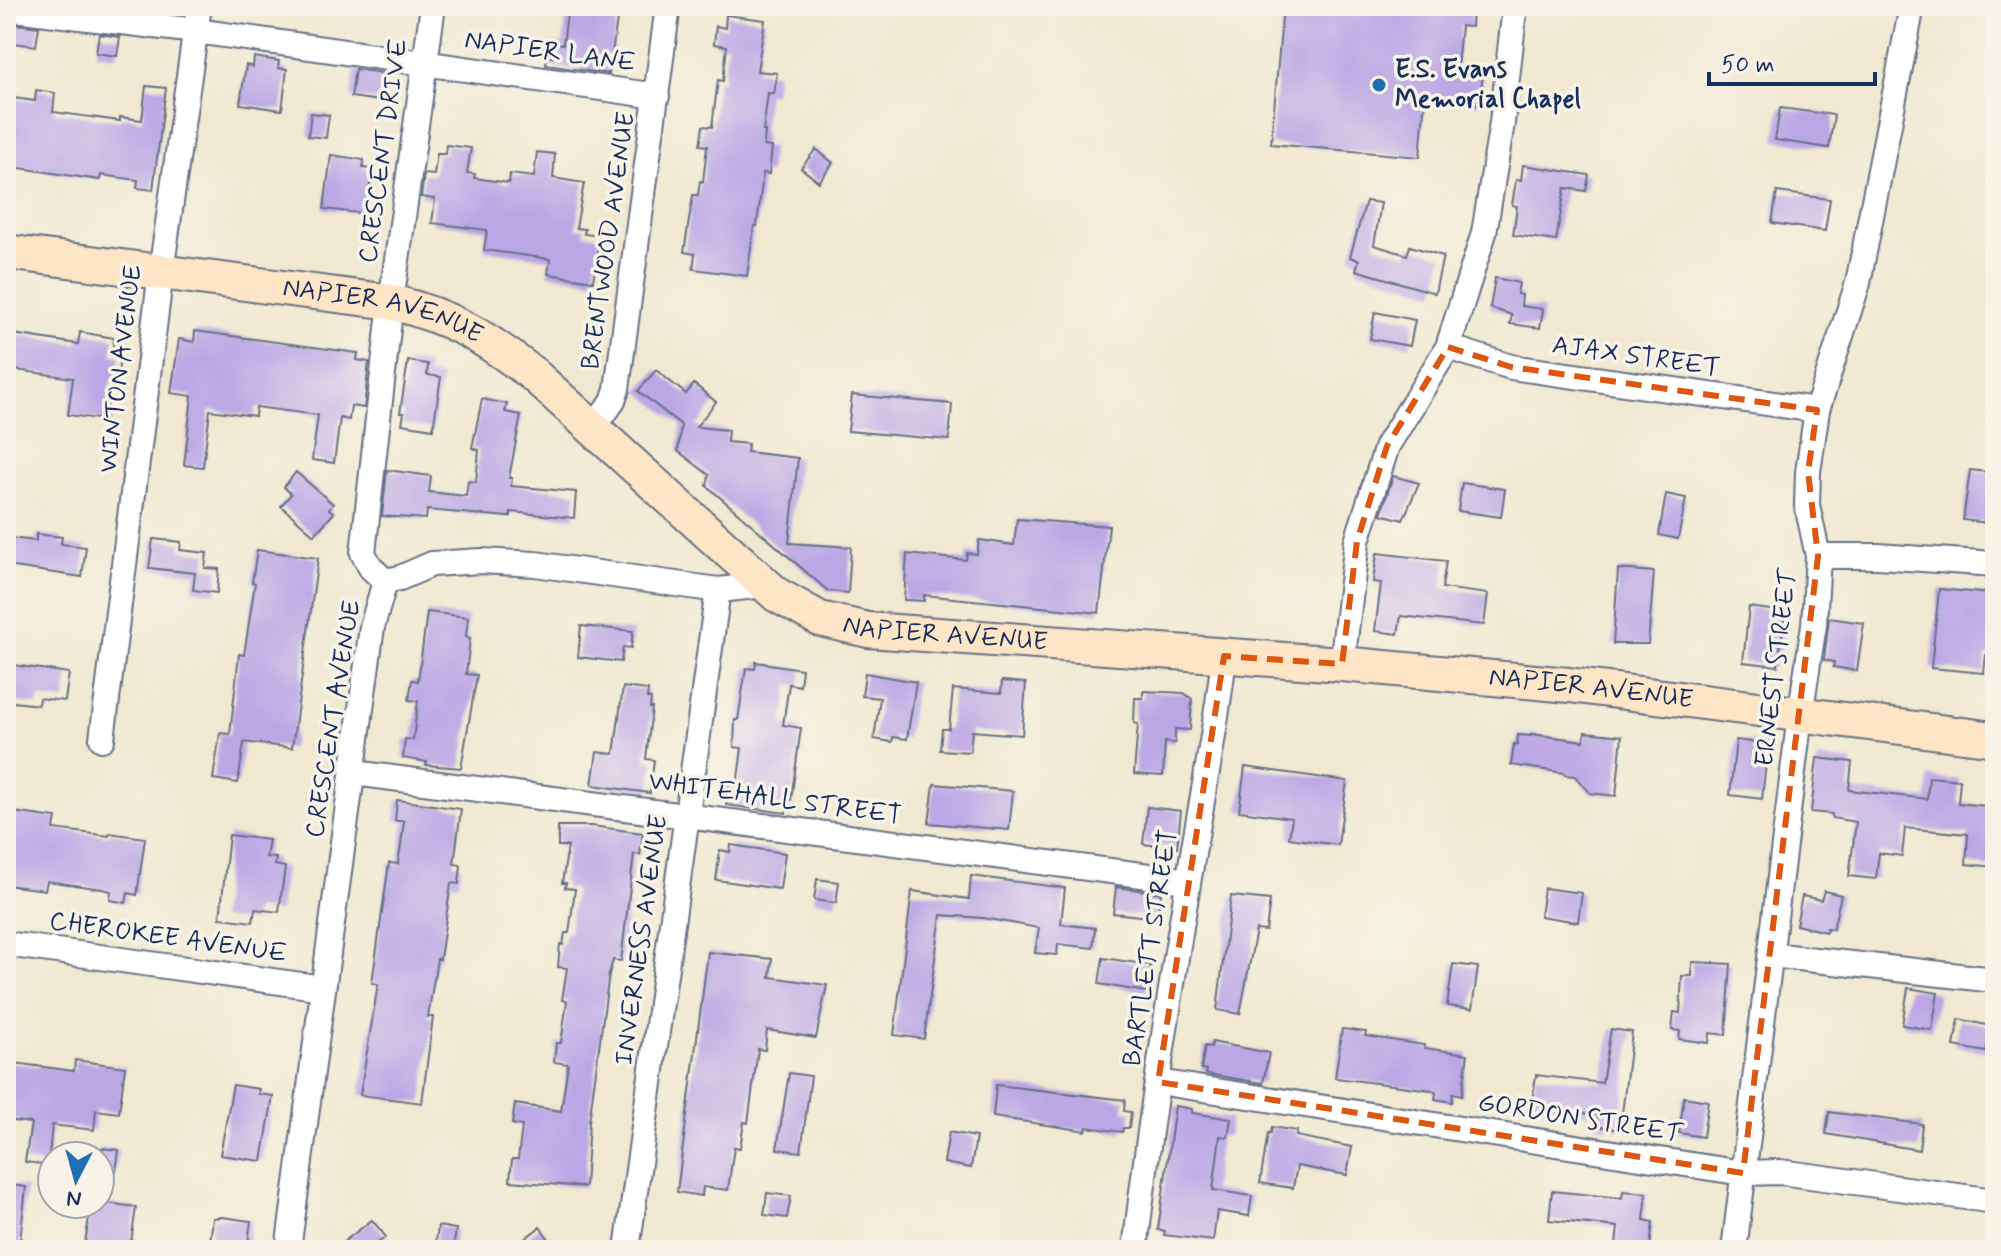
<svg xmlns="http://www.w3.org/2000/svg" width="2001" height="1256" font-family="Mynerve,sans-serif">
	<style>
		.building { fill: #bca7e5 }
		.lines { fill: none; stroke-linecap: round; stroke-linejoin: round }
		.street-casing { stroke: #667086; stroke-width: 28 }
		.secondary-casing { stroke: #667086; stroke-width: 38 }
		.street { stroke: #fff; stroke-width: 24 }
		.secondary { stroke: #fee5c5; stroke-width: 34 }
		.marked { fill: none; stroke: #de5710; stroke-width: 6; stroke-dasharray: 16 10; stroke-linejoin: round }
		.poi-dot { fill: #1f6fb2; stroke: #f7f3e8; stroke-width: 3 }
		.labels { text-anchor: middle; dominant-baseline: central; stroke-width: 7; stroke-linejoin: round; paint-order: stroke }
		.street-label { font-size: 26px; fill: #1b2f5e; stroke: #f7f3e8 }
		.poi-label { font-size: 26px; font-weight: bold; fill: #1b2f5e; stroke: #f7f3e8; text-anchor: start }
	</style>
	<rect width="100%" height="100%" fill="#f7f3e8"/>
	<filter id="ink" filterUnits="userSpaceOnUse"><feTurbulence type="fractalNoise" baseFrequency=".0125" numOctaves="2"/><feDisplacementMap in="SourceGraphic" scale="16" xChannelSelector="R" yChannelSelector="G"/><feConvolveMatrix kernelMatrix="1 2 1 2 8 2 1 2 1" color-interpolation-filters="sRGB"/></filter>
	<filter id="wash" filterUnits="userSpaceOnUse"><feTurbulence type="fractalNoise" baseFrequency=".006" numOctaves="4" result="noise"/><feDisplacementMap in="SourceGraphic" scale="32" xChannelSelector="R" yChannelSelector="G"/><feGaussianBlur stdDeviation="1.8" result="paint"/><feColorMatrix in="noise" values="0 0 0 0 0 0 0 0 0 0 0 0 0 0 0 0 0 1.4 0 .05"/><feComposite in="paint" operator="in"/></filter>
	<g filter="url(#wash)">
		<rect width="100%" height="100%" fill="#f0e8d0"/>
		<g id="blocks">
			<path class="building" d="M574 6H619L609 74 546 65 547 56 553 57 555 43 563 44 567 13H573Z
				M1283 6H1472L1471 27 1461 26 1457 68 1483 71 1480 104 1425 99 1420 157 1271 144Z
				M726 15 765 20 757 71 777 73 774 94 768 93 763 131H765L764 146 772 147 769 174 763 173 757 226H754L747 276 693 269 695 254 684 252 693 195H698L700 181 703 182 707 146 700 145 703 126 712 127 718 80 723 81 727 46 714 44 716 26 725 28Z
				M6 23 39 27 36 46 6 42Z
				M99 34 120 37 117 56 96 53Z
				M254 57 279 61 278 68 287 69 282 110 240 104 246 65 253 67Z
				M355 69 384 73 380 101 351 97Z
				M146 86 166 88 153 190 137 188 138 180 101 175 100 180 6 166V97L35 101 36 90 55 93 53 112 120 121V117L142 120Z
				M1780 108 1834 115 1829 148 1775 140Z
				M311 113 329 115 326 138 308 136Z
				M446 145 471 148 467 173 475 174 474 178 509 183 510 174 534 177 537 152 555 154 553 178 584 183 576 228 585 229 584 234 600 236 593 281 548 274 550 259 484 250 487 230 432 223 435 199 421 197 424 174 434 175 437 154H445Z
				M816 149 833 163 819 182 801 168Z
				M331 155 364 160 363 168 372 169 366 214 324 209Z
				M1523 165 1589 175 1586 191 1565 188 1556 241 1513 235 1517 206 1512 205 1516 180H1521Z
				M1777 192 1830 199 1825 231 1772 223Z
				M1366 201 1381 203 1374 245 1407 255 1410 246 1443 256 1435 293 1356 270 1359 260 1350 257Z
				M1495 278 1519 283 1517 294 1522 295 1521 306 1543 309 1540 328 1510 324 1512 315 1490 308Z
				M1375 312 1415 320 1410 346 1370 339Z
				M195 331 358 353 357 360 369 362 364 408 351 406 349 420 340 418 334 463 312 460 318 415 256 407 255 416 210 410 203 467 184 465 192 396 171 393 179 339 194 342Z
				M80 332 114 338 112 355 120 356 117 381 111 380 105 420 68 415 73 378 9 369 10 365 6 364V338L13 339V334L78 344Z
				M408 361 428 364 427 375 441 377 433 429 402 424 404 413H400Z
				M656 370 686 394 694 384 716 402 696 427 728 430 727 442 748 444 747 452 798 458 789 543 851 547 848 593 828 591 707 486 709 475 678 451 681 425 638 391Z
				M852 395 952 404 949 440 848 431Z
				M482 399 507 404 505 412 521 415 509 478H512L511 486 576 492 574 518 511 512V516L508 517 427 510 426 519 382 516 387 470 431 476 429 492 466 496 468 481 476 482 479 450 472 448Z
				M1970 470 1995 473V524L1963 520Z
				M296 472 333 504 329 509 334 513 314 535 281 506 291 494 284 487Z
				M1393 476 1419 483 1403 520 1381 514Z
				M1462 483 1505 489 1501 517 1458 511Z
				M1666 494 1686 498 1678 539 1659 535Z
				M1017 519 1109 526 1099 613 924 595V601L904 600 907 554 966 560 967 553 977 554 979 540 1014 545Z
				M36 534 62 537 61 544 86 547 82 577 7 566 11 538 36 541Z
				M153 539 181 542 180 550 207 553 205 568 219 569 217 593 193 590 195 573 149 568Z
				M257 550 318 558 292 748 244 742 238 783 213 779 220 733 230 734 239 654 244 655 255 583 252 582Z
				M1377 553 1446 561 1442 588 1488 594 1484 625 1401 616 1398 634 1375 631 1381 583 1373 582Z
				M1618 569 1654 572 1648 644H1613Z
				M1939 589 1991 594 1990 609H1995V656L1986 655 1984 673 1931 668Z
				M1749 607 1785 612 1778 666 1743 662Z
				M427 612 468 617 466 637 470 638 466 674 477 675 461 768 426 765 427 762 403 758 405 739 413 740 418 701 409 700 412 680 418 681Z
				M1829 618 1864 623 1857 671 1833 667 1834 662 1824 660Z
				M581 626 633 631 631 648 623 647 621 662 578 657Z
				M756 662 802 669 800 686 789 684 783 725 801 728 791 800H788L786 813 726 805 729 785 737 786 742 748 734 747 735 720H738L746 668 755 669Z
				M6 664 69 673 65 701 39 698 38 705 6 701Z
				M865 673 916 682 907 739 893 737 892 742 874 739 880 698 862 696Z
				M1002 681 1026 683 1022 735 972 731 970 752 940 750 942 729H949L953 689 1001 693Z
				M623 687 648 690 647 698 651 699 650 708H652L646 759 654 760 650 793 592 785 597 752 614 754Z
				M1143 691 1184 693 1192 699 1190 730 1175 729V743L1165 742 1163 776 1134 774 1138 724 1134 723 1135 698H1143Z
				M1585 732 1622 736 1616 796 1590 793 1575 776 1565 775V773L1511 765 1514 744 1517 745 1518 735 1531 736V734L1584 741Z
				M1736 740 1768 744 1762 799 1730 795Z
				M1817 758 1852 762 1849 790 1927 799 1929 777 1960 780 1958 803 1995 807V867L1966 864 1968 834 1905 828 1902 856 1879 853 1876 879 1849 876 1856 822 1832 818V814L1811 812Z
				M1245 767 1347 781 1338 845 1289 838 1292 818 1239 811Z
				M934 784 1013 791 1009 830 929 823Z
				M397 800 461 809 454 864 461 865 459 884 451 883 440 959H437L428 1017H433L422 1103 360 1095 378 984 372 983 389 863 398 864 401 845 404 821H395Z
				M1147 807 1181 811 1177 848 1143 844Z
				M6 811 56 818 54 829 109 836 110 833 145 838 137 895 128 893 126 903 110 900 111 891 102 889 47 881 45 890 6 885Z
				M558 826H592L643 833 640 855 634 854 621 961 613 960 609 974 589 1122 585 1187 510 1181 512 1159H518L522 1126 512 1124 515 1104 561 1111 563 1098 568 1064 554 1062 556 1043H561L567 1001 562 1000 567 968 558 967 560 944 563 945 565 933H569L575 889 565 888 566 883H562L568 846H558Z
				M229 835 269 840 266 857 276 858 275 865 285 867 279 912 255 909 253 922 220 918Z
				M731 845 785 853 780 889 716 880 720 850 730 852Z
				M971 876 1065 888 1061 924 1095 928 1093 948 1058 944 1057 955 1035 953 1039 928 983 918 941 915 924 1039 894 1035 912 891 969 899Z
				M817 879 839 882 836 903 814 900Z
				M1116 887 1161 893 1157 918 1113 913Z
				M1544 888 1582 893 1578 922 1540 916Z
				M1824 891 1841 895 1833 929 1827 928 1826 932 1796 925 1802 896 1821 900Z
				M1231 896 1270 900 1266 931 1256 930 1240 1014 1217 1010Z
				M708 952 772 959 770 977 827 985 816 1038 767 1030 765 1050 758 1049 748 1123 744 1122 740 1148 734 1147 728 1190 703 1187 702 1196 677 1192Z
				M1103 958 1151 965 1146 992 1099 984Z
				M1692 962 1731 964 1726 1035 1710 1033 1709 1043 1679 1039 1680 1031 1672 1030 1674 1012 1680 1013 1682 976H1692Z
				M1453 964 1478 967 1472 1009 1447 1006Z
				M1908 988 1938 993 1932 1030 1902 1025Z
				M1959 1019 1991 1026 1986 1052 1954 1046Z
				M1342 1029 1366 1032 1365 1036 1424 1045V1048L1468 1054 1462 1095 1453 1093 1452 1102 1435 1099 1436 1093 1432 1090 1335 1078Z
				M1611 1029 1632 1032 1620 1130 1596 1126 1598 1115 1541 1108 1542 1103 1532 1102 1536 1075 1602 1083Z
				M1212 1042 1269 1053 1263 1083 1206 1074V1070L1201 1069 1205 1046 1211 1047Z
				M75 1060 125 1067 119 1113 96 1110 94 1130 52 1125 48 1165 25 1162 31 1123 6 1120V1062L74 1071Z
				M789 1073 811 1076 801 1152 777 1149Z
				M233 1085 259 1089 258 1094 273 1096 262 1161 220 1155Z
				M996 1085 1125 1100 1124 1111 1131 1112 1129 1128H1123L1122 1132 1087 1127 1086 1131 993 1117Z
				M1684 1097 1708 1101 1703 1137 1679 1133Z
				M1175 1106 1192 1109V1113L1231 1119 1228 1137 1220 1136 1213 1190 1252 1196 1249 1216 1217 1211 1213 1241 1164 1235 1165 1231 1158 1230Z
				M1829 1112 1922 1124 1919 1150 1826 1134Z
				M1272 1127 1297 1131 1296 1136 1352 1147 1347 1175 1297 1166 1293 1188 1260 1183 1268 1133H1271Z
				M949 1132 976 1137 971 1168 944 1163Z
				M100 1148 119 1150 116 1171 100 1168Z
				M6 1184 26 1187 19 1250H6Z
				M1552 1191 1622 1198 1623 1191 1647 1193 1644 1220 1653 1222 1650 1248 1616 1244 1618 1227 1549 1220Z
				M767 1193 791 1196 787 1218 764 1215Z
				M100 1202 136 1207 130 1250H84L91 1204Z
				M222 1217 251 1221 247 1250H209L213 1218Z
				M372 1220 386 1237 368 1250H333Z
				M438 1226 456 1229 453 1250H435Z
				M540 1227 557 1250H510Z"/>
		</g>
	</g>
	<g filter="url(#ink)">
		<use href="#blocks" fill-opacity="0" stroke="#667086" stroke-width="2"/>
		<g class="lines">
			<g class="street-casing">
				<path id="street" d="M6 8 196 31 657 96
					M1448 347 1511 367 1817 410
					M593 429 613 401 617 389 668 6
					M1818 556H1878L1995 564
					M385 581 371 568 363 553 391 302 433 6
					M385 581 400 578 432 564 481 561 535 564 718 590 766 585
					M1342 664 1357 541 1387 446 1448 347 1484 233 1502 123 1515 6
					M102 739 161 272 199 6
					M354 773 1188 881
					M6 944 323 988
					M1771 955 1995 980
					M1158 1082 1743 1173 1780 1172 1995 1201
					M288 1250 372 627 385 581
					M627 1250 718 590
					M1135 1250C1149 1127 1168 1005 1188 884 1200 807 1216 732 1224 656
					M1734 1250 1800 715 1814 625 1818 556 1807 505 1808 472 1817 410 1858 283 1912 6"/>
			</g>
			<g class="secondary-casing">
				<g id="secondary">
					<path id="s1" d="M6 252 391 302C452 317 485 337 534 375L777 595 820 619 868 630 1342 664 1569 685 1995 739"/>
				</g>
			</g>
			<use href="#street" class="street"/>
			<use href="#secondary" class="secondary"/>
		</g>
	</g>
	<path class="marked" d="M1448 347 1511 367 1817 410 1808 472 1818 556 1743 1173 1158 1082 1224 656 1342 664 1357 541 1387 446Z"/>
	<circle class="poi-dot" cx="1379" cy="85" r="8"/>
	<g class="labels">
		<g class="street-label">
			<text transform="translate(550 52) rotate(8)">NAPIER LANE</text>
			<text transform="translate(384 151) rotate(-82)">CRESCENT DRIVE</text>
			<text transform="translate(609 241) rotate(-82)">BRENTWOOD AVENUE</text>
			<text stroke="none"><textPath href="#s1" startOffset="382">NAPIER AVENUE</textPath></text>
			<text transform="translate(1636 357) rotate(8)">AJAX STREET</text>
			<text transform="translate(121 369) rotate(-83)">WINTON AVENUE</text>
			<text stroke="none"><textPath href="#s1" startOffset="1054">NAPIER AVENUE</textPath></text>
			<text transform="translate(1777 668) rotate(-83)">ERNEST STREET</text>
			<text stroke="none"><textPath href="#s1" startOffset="1702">NAPIER AVENUE</textPath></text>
			<text transform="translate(334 719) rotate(-81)">CRESCENT AVENUE</text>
			<text transform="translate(775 799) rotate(8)">WHITEHALL STREET</text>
			<text transform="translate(168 938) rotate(8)">CHEROKEE AVENUE</text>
			<text transform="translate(642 940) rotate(-82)">INVERNESS AVENUE</text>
			<text transform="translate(1151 948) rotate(-81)">BARTLETT STREET</text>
			<text transform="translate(1580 1119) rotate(9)">GORDON STREET</text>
		</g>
		<g class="poi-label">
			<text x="1395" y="70">E.S. Evans<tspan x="1395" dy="30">Memorial Chapel</tspan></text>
		</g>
	</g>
	<rect width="2001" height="1256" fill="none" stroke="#f7f3e8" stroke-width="32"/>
	<g transform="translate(76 1180) rotate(186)"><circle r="38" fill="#f7f3e8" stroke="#9fa5b1" stroke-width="2"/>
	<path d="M0-6L14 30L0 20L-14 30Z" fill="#1f6fb2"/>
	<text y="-12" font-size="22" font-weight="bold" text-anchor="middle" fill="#1b2f5e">N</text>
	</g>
	<path d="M1709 72v12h166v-12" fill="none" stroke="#1b2f5e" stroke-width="4"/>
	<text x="1721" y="72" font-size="24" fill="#1b2f5e" stroke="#f7f3e8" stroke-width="6" paint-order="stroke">50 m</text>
</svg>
